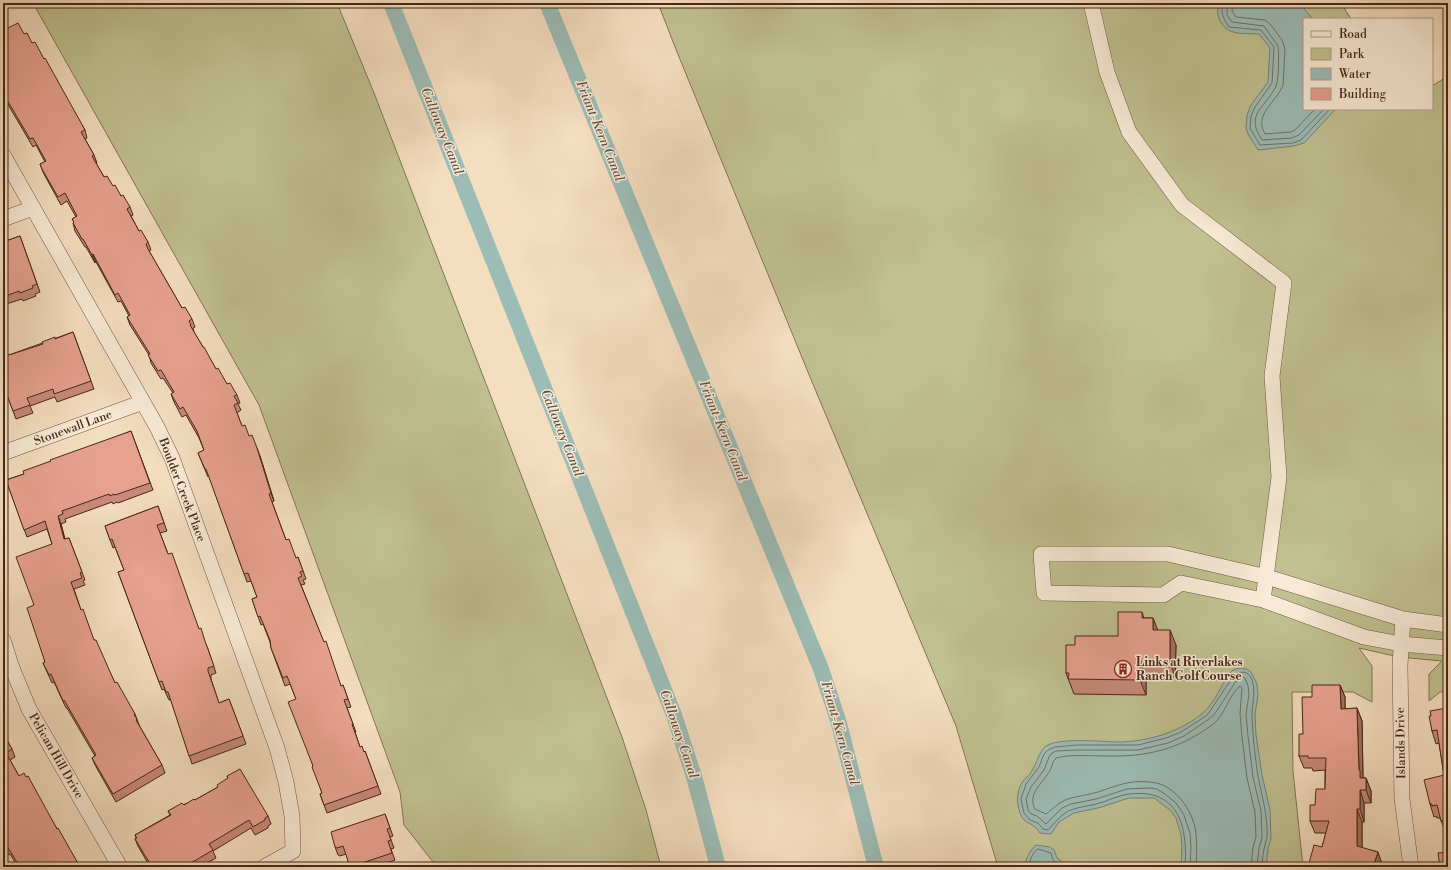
<svg xmlns="http://www.w3.org/2000/svg" width="1451" height="870" font-family="'Libre Bodoni',serif">
	<style>
		.green { fill: #c0c090; stroke: #847453 }
		.water { fill: #9cbcb6; stroke: #7a8076 }
		.lines { fill: none; stroke-linecap: round; stroke-linejoin: round }
		.shore { stroke: #727266; stroke-width: 1 }
		.canal { stroke: #9cbcb6; stroke-width: 16 }
		.minor-casing { stroke: #735540; stroke-width: 16 }
		.minor { stroke: #f8ead6; stroke-width: 15 }
		.wall { fill: #c78a7b; stroke: #482716 }
		.shaded-wall { fill: #a27164; stroke: #482716 }
		.building { fill: #e7a18f; stroke: #482716 }
		.labels { text-anchor: middle; dominant-baseline: central; stroke-width: 3; stroke-linejoin: round; paint-order: stroke }
		.street-label { font-size: 12px; fill: #482716; stroke: #f8ead6 }
		.poi-label { font-size: 12px; font-weight: bold; fill: #482716; stroke: #f8ead6; text-anchor: start }
		.water-label { font-size: 13px; font-style: italic; fill: #5d4c3e; stroke: #f8ead6 }
	</style>
	<rect width="100%" height="100%" fill="#f4dec0"/>
	<filter id="stains"><feTurbulence type="fractalNoise" baseFrequency=".005" numOctaves="4"/><feColorMatrix values="0 0 0 0 .2 0 0 0 0 .09 0 0 0 0 .02 0 0 0 .5 -.17"/></filter>
	<radialGradient id="worn" r=".72"><stop offset=".6" stop-color="#630" stop-opacity="0"/><stop offset="1" stop-color="#630" stop-opacity=".3"/></radialGradient>
	<path class="green" d="M33 3H337L374 93 622 737 646 810 661 867H437L404 825 400 792 259 405Z
		M658 3H1341L1351 19H1304V109H1432V86L1448 76V692H1440L1429 701V674L1442 661 1399 657 1359 648 1372 666V702L1353 692H1292L1293 771 1303 867H998L956 726 810 377 675 47Z"/>
	<path class="water" d="M1219 3H1301L1305 10 1313 19H1304V109H1334L1333 112 1304 143 1294 146 1258 150 1248 134 1246 128 1247 115 1251 105 1268 82 1270 48 1259 34C1246 33 1230 36 1222 24 1217 17 1217 11 1219 3Z
		M1239 668 1247 669 1251 672 1257 684 1258 695 1255 714 1256 735 1262 775 1270 810 1271 839 1268 849 1266 867H1181L1182 846 1181 835 1176 818 1170 810 1154 798H1129L1098 808 1074 813 1059 822 1051 834 1040 833C1034 822 1024 825 1020 813 1016 802 1017 790 1023 781 1025 778 1028 777 1030 774 1036 766 1039 751 1046 746 1060 737 1104 742 1122 742 1141 741 1160 737 1177 729 1186 725 1198 718 1205 711 1215 701 1221 687 1228 675L1233 670Z
		M1036 845 1050 847 1054 850 1057 858 1061 861 1063 867H1025C1025 860 1030 850 1036 845Z"/>
	<g class="lines">
		<path class="shore" d="M1222 3C1221 13 1223 18 1229 27L1261 30 1274 47 1272 83 1255 107 1251 116 1250 128 1260 145 1293 143 1301 140 1330 109
			M1227 3V15L1232 22 1264 26 1278 46C1279 52 1279 80 1276 86 1266 108 1244 113 1262 140L1292 138 1299 135 1324 109
			M1233 3 1232 11 1236 17 1265 20 1271 25 1282 40 1285 49 1283 85C1277 102 1253 114 1265 134L1291 132 1295 130 1315 109
			M1029 867C1029 861 1033 852 1038 849L1051 853 1053 860 1057 864 1059 867
			M1185 867C1188 827 1179 788 1129 794 1121 795 1111 799 1103 802 1092 806 1073 807 1065 813 1058 818 1053 825 1048 830L1043 829 1038 823 1030 820 1024 813 1021 799 1026 784 1039 767 1044 754 1048 750 1055 747 1077 745H1138L1166 738 1181 732 1206 716 1210 711 1232 678C1236 673 1245 669 1250 676 1258 689 1251 705 1252 718 1253 738 1255 757 1258 776 1262 797 1268 816 1267 837 1266 841 1265 845 1264 849 1263 855 1262 861 1262 867
			M1190 867 1191 847 1190 833 1184 815 1176 803 1165 794 1157 789 1150 788 1127 789 1096 799 1071 804 1062 808 1046 824 1037 816 1031 814 1028 810 1026 799 1031 787 1044 770 1049 757 1052 753 1056 751 1077 750H1138L1168 743 1184 736 1209 719 1214 715 1236 681 1240 677 1245 678 1248 686 1249 694 1246 714 1248 736 1253 777 1261 811 1262 838 1259 848 1257 867
			M1196 867C1197 856 1197 845 1196 834 1194 813 1179 791 1160 784 1151 781 1136 781 1127 783 1117 785 1107 789 1098 792 1088 795 1077 796 1068 799 1059 802 1053 809 1046 814L1035 809C1027 794 1042 784 1049 772 1052 768 1052 762 1056 758 1071 754 1089 756 1105 756 1146 757 1178 750 1212 725 1225 716 1228 696 1240 686L1242 688 1240 714 1242 737 1247 778 1255 812 1256 837 1253 847 1251 867"/>
		<path class="canal" d="M391 3 674 715 695 780 718 867
			M547 3 821 669 838 720 876 867"/>
		<g class="minor-casing">
			<path id="minor" d="M1091 3 1107 72 1129 132 1182 205 1284 283 1272 376 1279 477 1263 600
				M3 155 157 427 172 458 277 748 286 782 292 816 293 851 264 867
				M3 219 33 208
				M3 453 143 402
				M1403 619 1400 665 1402 799 1411 867
				M1448 625 1403 619 1267 577 1168 554H1041L1044 593 1163 595 1181 583 1263 600 1364 637 1401 644 1448 648
				M3 640 12 668 29 709 120 867"/>
		</g>
		<use href="#minor" class="minor"/>
	</g>
	<path class="wall" d="M3 19 8 28 24 34 32 43 85 130 87 138 85 139 94 155 97 163H96L104 177 113 186 130 207 133 215 131 216 139 231 148 242 151 250 149 251 182 308 192 319 195 327 193 328 194 332 203 347 216 369 227 384 237 395 240 403 238 404 241 410 237 413 242 426 249 436 260 456 274 501 272 502 286 540 296 558 298 557 306 579 303 580 305 584 301 585 341 686 343 685 351 707 347 708 356 732H355L360 747 364 752 365 751 381 794 327 813 320 794 322 793 313 766 296 699 290 684 285 686 271 648 270 642 263 624 261 625 252 599 257 597 251 581 247 582 209 476 208 477 198 453 204 450 199 438 186 415 182 417 174 402 171 394 173 393 163 378 161 379 151 363 149 355 130 325 127 317 129 316 121 301 118 302 96 262 95 263 86 247H85L75 231 73 223 74 222 72 219 76 217 67 201 61 205 45 176 43 172 40 164 45 162 36 145 33 147 3 96Z
		M20 236 40 292 35 294 36 296 23 301 22 299 3 305V242Z
		M73 332 94 389 57 402 55 397 30 406 33 413 16 419 3 384 9 355Z
		M131 431 153 490 118 503 117 502 113 504 112 502 65 519 66 522 61 524 65 539 69 538 85 580 83 581 85 585 74 589 81 610 94 640 115 683 135 714 140 727 162 765 165 773 116 802 95 765 92 758 95 756 67 708H66L54 682 52 683 43 663 45 662 34 605 52 544 47 529 27 537 6 480 24 474Z
		M158 506 167 531 160 533 168 554 199 629 208 649 216 673 211 675V679L219 703 229 699 246 744 192 764 171 700H169L164 689 162 690 118 572 124 570 115 547 113 548 105 526Z
		M1142 612 1144 618H1153L1157 630 1176 645 1175 677H1146V695L1074 694 1066 673 1075 645 1118 636Z
		M1340 685 1345 697V709L1357 708 1362 721 1363 778H1366L1371 791V803H1364V822H1362V848L1378 852 1382 864 1381 867H1308L1322 847 1326 833H1315L1310 821 1315 805 1325 789V770L1313 771 1312 768H1304L1299 756 1303 734 1312 697Z
		M1448 699 1447 833H1446L1440 818H1437L1436 816 1434 817 1430 804 1444 775 1439 743 1436 744 1432 731 1431 716 1447 708Z
		M3 733 12 749 15 757 10 760 19 776 50 817 80 867H18L10 854 8 855 3 848Z
		M227 776 268 816 271 824 268 826V828L255 835 251 828 213 851 216 858 200 867H150L138 846 135 839 136 838 135 835 170 815 168 811 195 800 218 787 228 778Z
		M385 814 393 836 390 837 394 848 391 849 395 860 375 867H350L346 854 340 856 338 855 335 847Z"/>
	<path class="shaded-wall" d="M93 254 96 262 95 263 92 255Z
		M257 448 260 456 274 501 271 493Z
		M58 516 61 524 67 547 64 539Z
		M1153 618 1159 633 1153 630Z
		M1170 630 1176 645 1175 677 1170 662Z
		M1140 662 1146 677V695L1140 680Z
		M1340 685 1345 697V721L1341 709Z
		M1357 708 1362 721 1363 778 1365 783 1360 778 1359 770Z
		M1366 778 1371 791V803L1366 790Z
		M1360 790 1364 803V822L1360 809Z
		M1357 809 1362 822V859L1357 846Z
		M1378 852 1382 864 1381 867H1373Z"/>
	<path class="building" d="M3 19 8 28 18 23 24 34 27 33 32 43 35 42 44 59 45 58 85 130 81 132 94 155 92 156 104 177 107 176 113 186 115 185 121 196 123 195 130 207 127 209 139 231 141 230 148 242 146 244 148 249 182 308 185 307 192 319 189 321 191 325H190L203 347H204L216 369 218 368 227 384 230 383 237 395 234 396 238 403 234 405 242 426 245 425 249 436 252 435 257 448 271 493 269 494 286 540 289 539 296 558 298 557 303 571 300 572 302 576 298 578 324 642 326 641 341 686 343 685 348 699 344 700 353 724H352L360 747 362 746 364 752 365 751 378 786 324 805 320 794 322 793 312 767 313 766 288 702 296 699 287 676 283 678 271 648 270 640 260 616 258 617 252 599 257 597 248 573 244 574 206 469H205L198 453 204 450 197 431 183 407 180 409 171 394 174 392 161 370 158 371 148 355 150 354 127 317 130 315 118 293 115 295 93 254 92 255 83 239H82L73 223 74 222 72 219 77 216 65 193 58 197 42 169 40 164 46 161 33 138 30 139 3 93Z
		M20 236 37 284 32 286 33 288 20 293 19 291 3 297V242Z
		M73 332 91 381 54 394 53 389 27 398 30 405 13 411 3 384V355L8 354 9 355 43 344 42 342 55 337V339Z
		M131 431 150 483 115 495 114 494 110 496 109 494 62 511 63 514 58 516 64 539 69 538 82 572 80 573 82 578 71 582 81 610 83 609 94 640H96L115 683 117 682 135 714 134 715 137 719 136 720 162 765 113 794 92 758 96 755 64 700 63 701 51 674 49 675 43 663 45 662 27 608 34 605 16 557 52 544 45 521 24 530 6 480 24 474 23 471 51 461 50 460Z
		M158 506 164 523 157 525 168 554 172 553 199 629 201 628 205 641 214 666 208 668V671L219 703 229 699 243 736 189 756 168 692H166L162 681 159 682 118 572 124 570 112 539 110 540 105 526Z
		M1118 612H1142V618H1153V630H1170V662H1140V680L1068 679 1069 673H1066V645H1075V636H1118Z
		M1312 685H1340L1341 709 1357 708 1359 770H1360V778H1366V790H1360V809H1357V846L1378 852 1373 867H1308L1314 845 1322 847 1329 821H1310V805H1315L1316 789H1325L1326 758H1308V756H1299V734H1303L1302 697H1312Z
		M1448 699V836L1445 820 1441 821 1437 805 1432 806V804H1430L1424 780 1444 775 1437 730 1432 731 1429 716H1431L1430 711 1447 708 1446 700Z
		M3 733 12 749 6 753 19 776 24 773 26 777 28 776 57 829 58 828 80 867H20L10 851 7 846 5 847 3 845Z
		M240 769 268 816 265 818V820L253 827 249 820 209 844 213 850 184 867H152L135 839 137 838 135 835 171 815 168 811 182 803 184 805 194 799 195 800 218 787 217 785 228 778 227 776Z
		M385 814 390 828 387 829 391 840 388 841 392 853 350 867 343 846 337 848 335 847 331 832Z
		M1448 852V867H1440L1438 853Z"/>
	<defs>
		<g id="building-ring" transform="scale(0.9)"><circle r="9.5" fill="#f8ead6" stroke="#8f2418" stroke-width="1.5"/><path d="M-4-6H4V6H1V3H-1V6H-4ZM-2.5-4.3h1.7v1.8h-1.7ZM.8-4.3h1.7v1.8H.8ZM-2.5-1h1.7V.8h-1.7ZM.8-1h1.7V.8H.8Z" fill="#8f2418"/></g>
	</defs>
	<g fill-rule="evenodd">
		<use href="#building-ring" x="1123" y="669"/>
	</g>
	<g class="labels">
		<g class="street-label">
			<text transform="translate(73 428) rotate(-20)">Stonewall Lane</text>
			<text transform="translate(182 490) rotate(69)">Boulder Creek Place</text>
			<text transform="translate(1401 743) rotate(-91)">Islands Drive</text>
			<text transform="translate(56 756) rotate(60)">Pelican Hill Drive</text>
		</g>
		<g class="poi-label">
			<text x="1136" y="662">Links at Riverlakes<tspan x="1136" dy="14">Ranch Golf Course</tspan></text>
		</g>
		<g class="water-label">
			<text transform="translate(442 131) rotate(68)">Calloway Canal</text>
			<text transform="translate(600 131) rotate(68)">Friant-Kern Canal</text>
			<text transform="translate(723 431) rotate(68)">Friant-Kern Canal</text>
			<text transform="translate(562 433) rotate(68)">Calloway Canal</text>
			<text transform="translate(840 733) rotate(74)">Friant-Kern Canal</text>
			<text transform="translate(679 734) rotate(71)">Calloway Canal</text>
		</g>
	</g>
	<rect width="1451" height="870" fill="none" stroke="#f4dec0" stroke-width="16"/>
	<rect x="4" y="4" width="1443" height="862" fill="none" stroke="#482716" stroke-width="2"/>
	<rect x="8" y="8" width="1435" height="854" fill="none" stroke="#482716"/>
	<rect x="1303" y="18" width="130" height="92" fill="#f8ead6" stroke="#b29c89"/>
	<rect x="1311" y="31" width="20" height="6" fill="#f8ead6" stroke="#b29c89"/>
	<text x="1339" y="38" font-size="12" fill="#482716">Road</text>
	<rect x="1311" y="48" width="20" height="12" fill="#c0c090" stroke="#b29c89"/>
	<text x="1339" y="58" font-size="12" fill="#482716">Park</text>
	<rect x="1311" y="68" width="20" height="12" fill="#9cbcb6" stroke="#b29c89"/>
	<text x="1339" y="78" font-size="12" fill="#482716">Water</text>
	<rect x="1311" y="88" width="20" height="12" fill="#e7a18f" stroke="#b29c89"/>
	<text x="1339" y="98" font-size="12" fill="#482716">Building</text>
	<rect width="100%" height="100%" filter="url(#stains)"/>
	<rect width="100%" height="100%" fill="url(#worn)"/>
</svg>
